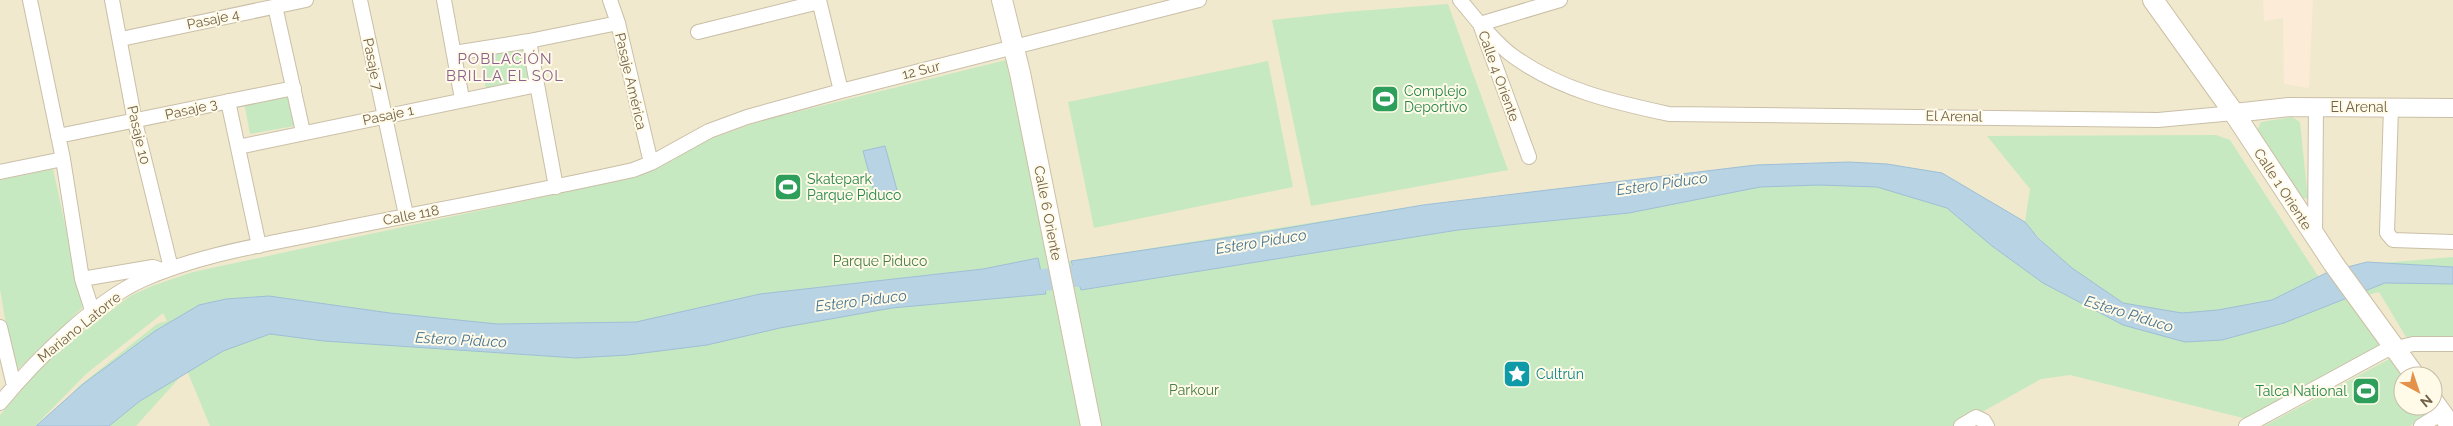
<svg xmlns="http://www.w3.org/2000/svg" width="2453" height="426" font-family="Raleway,sans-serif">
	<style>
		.residential { fill: #f0e9ce; fill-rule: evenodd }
		.commercial { fill: #fcebd6 }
		.green { fill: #c7e9c1 }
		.water { fill: #b7d3e4; stroke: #9ebfd6 }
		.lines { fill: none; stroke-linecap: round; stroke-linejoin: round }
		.river { stroke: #b7d3e4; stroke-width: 22 }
		.minor-casing { stroke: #cabfa7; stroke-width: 16 }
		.tertiary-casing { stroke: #cabfa7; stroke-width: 20 }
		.secondary-casing { stroke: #cdc0a4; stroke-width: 22 }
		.minor { stroke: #fff; stroke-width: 14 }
		.tertiary { stroke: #fff; stroke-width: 18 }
		.secondary { stroke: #fff; stroke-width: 20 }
		.labels { text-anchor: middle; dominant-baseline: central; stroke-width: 4; stroke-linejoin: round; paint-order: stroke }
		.street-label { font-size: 14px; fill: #736249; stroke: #fffbe8 }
		.leisure-label { font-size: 14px; fill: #27864d; stroke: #fffbe8; text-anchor: start }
		.park-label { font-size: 14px; fill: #477e44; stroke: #fffbe8 }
		.culture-label { font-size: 14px; fill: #0d838f; stroke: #fffbe8; text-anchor: start }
		.neighbourhood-label { font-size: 15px; letter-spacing: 1px; fill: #8c618f; stroke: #fffbe8 }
		.water-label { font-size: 15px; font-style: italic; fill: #497593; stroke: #fffbe8 }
	</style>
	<rect width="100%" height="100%" fill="#fcf8e2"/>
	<path class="residential" d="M0 0H2453V426H0ZM2403 376H2433V406H2403Z"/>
	<path class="commercial" d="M2263 0H2313L2309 88 2284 84 2283 18 2264 21Z"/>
	<path class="green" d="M1448 4 1508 170 1311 206 1272 20 1345 12Z
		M530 47 536 79 486 89 480 57Z
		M1006 60 1052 264 1404 208 1587 191 1711 171 1812 165 1880 167 2138 315 2194 319C2166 314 2137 311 2112 298 2084 285 2044 245 2025 222L2030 189 1987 136 2216 135 2230 140 2320 279 2371 264 2453 257V339L2406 337 2379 292 2356 298 2385 344 2247 419 2070 375 2041 379 1957 426H210L181 356 42 426 78 387 157 324 167 321 163 313 86 374 35 426H0V415L53 354 130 296 152 286 193 272 636 177 662 166 708 140 760 121Z
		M1268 61 1293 187 1094 228 1068 102Z
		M294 93 300 125 250 134 244 102Z
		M2292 117 2300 122 2308 199 2302 198 2257 131 2261 122Z
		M53 169 83 307 14 373 0 289V180Z
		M2393 357 2403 376V406H2426L2431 414 2410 426H2264Z
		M182 375 136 426H109L140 401Z"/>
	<path class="water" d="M885 146 897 190 875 195 863 151Z
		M1849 162 1887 164 1942 173 2025 222 2038 238 2072 268 2123 303 2182 313 2218 310 2272 300 2328 272 2367 262 2453 267V284L2385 283 2284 323 2222 340 2185 342 2123 325 2043 283 1992 246 1947 208 1877 187 1819 185 1760 187 1629 213 1458 230 1081 290 1071 261 1258 233 1423 205 1756 165Z
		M1038 258 1046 294 892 308 780 328 707 345 628 355 576 358 324 341 270 334 223 351 140 401 109 426H36L83 384 155 331 199 305 226 299 269 296 390 313 497 324 636 322 760 294 983 269Z"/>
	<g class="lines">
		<path class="river" d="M1013 284 1105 272"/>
		<g class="minor-casing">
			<path id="minor" d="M30 0 63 159 82 279 93 313
				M112 0 135 122 171 268
				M360 0 406 215
				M444 0 462 99
				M610 0 618 23 651 163
				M819 0 841 91
				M1460 0 1480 24 1529 157
				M1560 0 1480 24C1490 34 1500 47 1513 56 1560 90 1613 102 1669 114L2158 120 2234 113
				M275 6 303 132
				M698 32 819 2
				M121 39 306 0
				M529 41 556 187
				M454 53 529 41 618 23
				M228 101 259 246
				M2391 107 2387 233 2393 240 2453 242
				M58 136 294 88
				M238 147 537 85
				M0 172 63 159
				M2315 236 2316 107
				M82 279 153 267 162 270
				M0 327 14 386
				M0 403C34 362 93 302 142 280 198 255 262 245 321 233 425 212 529 193 633 170L651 163 709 131 747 117 841 91 1199 0
				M1961 426 1976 417 1984 421 1987 426
				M2246 426 2384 351 2413 344H2453
				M2421 426 2442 413"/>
		</g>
		<g class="tertiary-casing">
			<path id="tertiary" d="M2234 113 2289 107 2453 108"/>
		</g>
		<g class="secondary-casing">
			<path id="secondary" d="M1002 0 1020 73 1091 426
				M2153 0 2234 113 2333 263 2415 376
				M2433 401 2451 426"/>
		</g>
		<use href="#minor" class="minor"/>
		<use href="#tertiary" class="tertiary"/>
		<use href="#secondary" class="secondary"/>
	</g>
	<defs>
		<g id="stadium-square" transform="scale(1.4375)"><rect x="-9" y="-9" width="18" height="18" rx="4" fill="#2e9e5b" stroke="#fffbe8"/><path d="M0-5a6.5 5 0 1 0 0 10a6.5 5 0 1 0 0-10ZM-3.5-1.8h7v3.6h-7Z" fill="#fff"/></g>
		<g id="sight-square" transform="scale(1.4375)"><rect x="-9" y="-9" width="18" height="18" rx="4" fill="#0f9aa8" stroke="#fffbe8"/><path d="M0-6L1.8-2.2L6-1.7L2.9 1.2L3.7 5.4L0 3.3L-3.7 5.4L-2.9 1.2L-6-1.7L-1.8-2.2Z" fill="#fff"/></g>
	</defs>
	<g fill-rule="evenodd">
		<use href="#stadium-square" x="1385" y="99"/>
		<use href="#stadium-square" x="788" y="187"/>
		<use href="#sight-square" x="1517" y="374"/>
		<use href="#stadium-square" x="2366" y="391"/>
	</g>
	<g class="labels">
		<g class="street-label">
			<text transform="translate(213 19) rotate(-12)">Pasaje 4</text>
			<text transform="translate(373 64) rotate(79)">Pasaje 7</text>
			<text transform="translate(921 70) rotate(-14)">12 Sur</text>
			<text transform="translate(1499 76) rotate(70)">Calle 4 Oriente</text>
			<text transform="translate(631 81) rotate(77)">Pasaje América</text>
			<text x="2359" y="107">El Arenal</text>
			<text transform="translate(191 109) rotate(-13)">Pasaje 3</text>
			<text transform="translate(388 115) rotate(-12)">Pasaje 1</text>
			<text transform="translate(1954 116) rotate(1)">El Arenal</text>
			<text transform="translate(139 135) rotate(77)">Pasaje 10</text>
			<text transform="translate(2283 189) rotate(57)">Calle 1 Oriente</text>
			<text transform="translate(1048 213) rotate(79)">Calle 6 Oriente</text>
			<text transform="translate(411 215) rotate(-11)">Calle 118</text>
			<text transform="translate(79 327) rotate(-39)">Mariano Latorre</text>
		</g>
		<g class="leisure-label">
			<text x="1404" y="91">Complejo<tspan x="1404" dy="16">Deportivo</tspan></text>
			<text x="807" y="179">Skatepark<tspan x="807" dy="16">Parque Piduco</tspan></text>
			<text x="2347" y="391" text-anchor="end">Talca National</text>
		</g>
		<g class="park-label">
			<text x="880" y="261">Parque Piduco</text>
			<text x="1194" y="390">Parkour</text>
		</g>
		<g class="culture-label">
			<text x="1536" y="374">Cultrún</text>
		</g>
		<g class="neighbourhood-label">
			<text x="505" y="59">POBLACIÓN<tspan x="505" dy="17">BRILLA EL SOL</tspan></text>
		</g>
		<g class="water-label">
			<text transform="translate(1662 184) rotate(-8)">Estero Piduco</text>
			<text transform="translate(1261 242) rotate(-9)">Estero Piduco</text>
			<text transform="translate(861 301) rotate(-7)">Estero Piduco</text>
			<text transform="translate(2129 314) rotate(17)">Estero Piduco</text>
			<text transform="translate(461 340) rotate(3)">Estero Piduco</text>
		</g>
	</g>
	<g transform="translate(2418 391) rotate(140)"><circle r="24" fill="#fffbe8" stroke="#c7bea8"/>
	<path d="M0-4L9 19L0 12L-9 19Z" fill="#e49249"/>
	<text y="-8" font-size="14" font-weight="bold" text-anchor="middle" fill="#736249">N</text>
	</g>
</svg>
